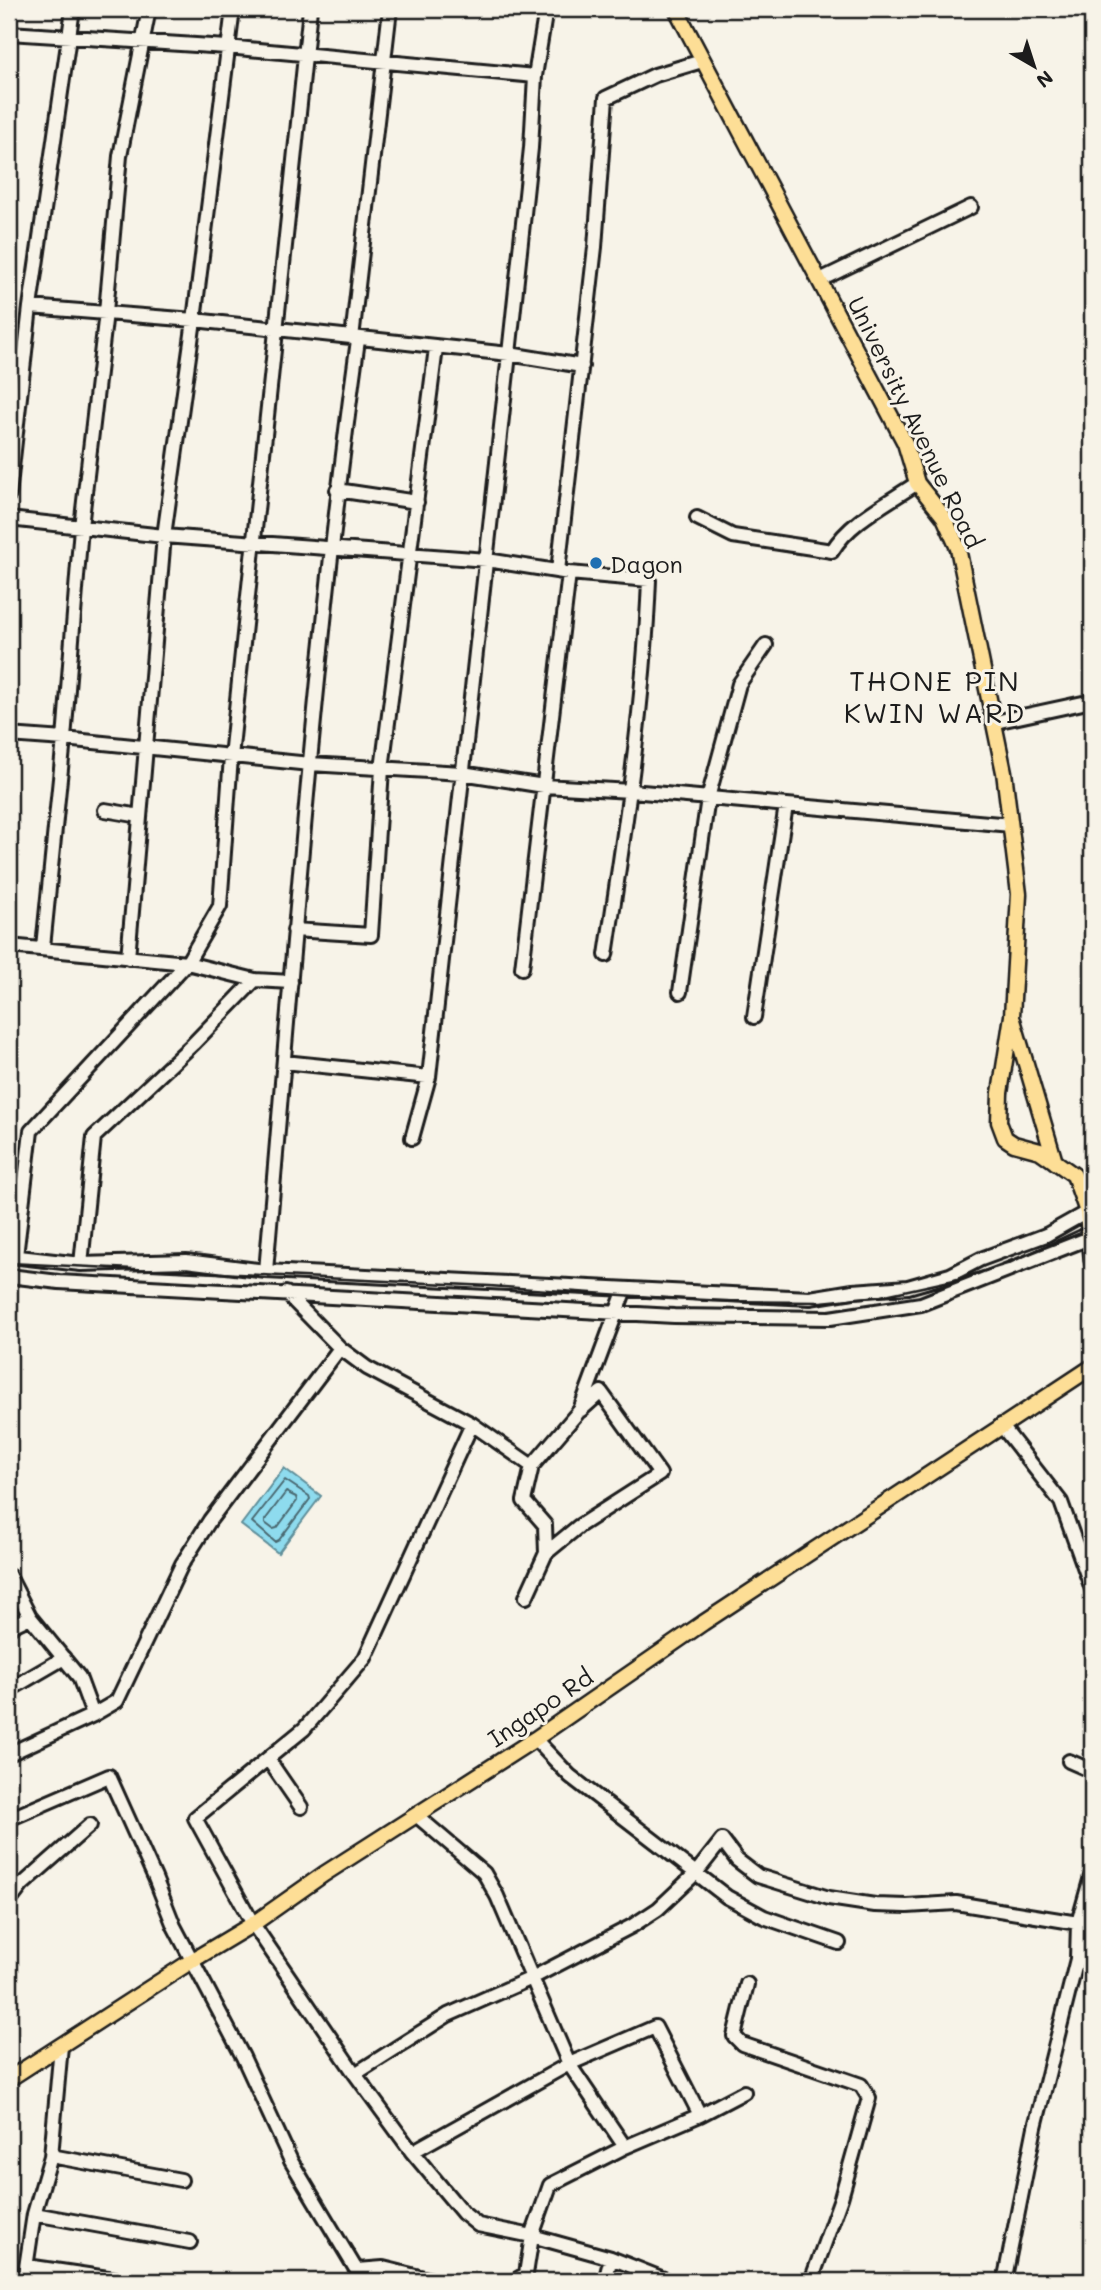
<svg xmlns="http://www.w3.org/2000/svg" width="1101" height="2290" font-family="Mali,sans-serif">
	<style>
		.water { fill: #8edbee; stroke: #608f9a; stroke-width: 2 }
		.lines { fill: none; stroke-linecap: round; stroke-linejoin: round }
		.shore { stroke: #4a6870; stroke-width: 2 }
		.minor-casing { stroke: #1c1c1c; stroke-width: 18 }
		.major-casing { stroke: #1c1c1c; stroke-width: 19 }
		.minor { stroke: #f7f3e8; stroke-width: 12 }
		.major { stroke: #fdde96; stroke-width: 14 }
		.rail { stroke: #1c1c1c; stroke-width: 2.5 }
		.poi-dot { fill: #1f6fb2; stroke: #f7f3e8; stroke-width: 2.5 }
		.labels { text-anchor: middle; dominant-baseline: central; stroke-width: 6; stroke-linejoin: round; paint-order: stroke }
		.street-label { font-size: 24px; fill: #1c1c1c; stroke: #f7f3e8 }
		.poi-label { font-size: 24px; fill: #1c1c1c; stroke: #f7f3e8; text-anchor: start }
		.quarter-label { font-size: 28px; letter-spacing: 2px; fill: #1c1c1c; stroke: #f7f3e8 }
	</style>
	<rect width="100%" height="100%" fill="#f7f3e8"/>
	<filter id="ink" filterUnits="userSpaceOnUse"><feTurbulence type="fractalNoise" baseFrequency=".0143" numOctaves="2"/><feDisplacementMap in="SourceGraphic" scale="14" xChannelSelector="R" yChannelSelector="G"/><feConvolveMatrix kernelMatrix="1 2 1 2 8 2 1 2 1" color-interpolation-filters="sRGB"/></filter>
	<g filter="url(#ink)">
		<path class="water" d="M284 1468 321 1496 278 1553 241 1525Z"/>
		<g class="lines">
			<path class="shore" d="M285 1480 309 1496 310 1499 279 1540 275 1542 252 1522Z
				M286 1492 296 1497 297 1501 277 1528 273 1529 265 1523V1520Z"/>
			<g class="minor-casing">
				<path id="minor" d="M9 33 227 47 535 76
					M820 280 971 207
					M30 307 194 320 509 354 582 366
					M352 338 390 9
					M337 490 417 502
					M9 495 30 307 73 9
					M697 518 733 536 832 551C850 521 888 503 917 483
					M9 519 164 536 487 560 569 573 649 580C644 706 625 830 606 955
					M558 571 595 247 606 98 655 75 702 61
					M995 722 1092 701
					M9 735 64 739 310 764 462 773 544 786 631 791 1011 825
					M105 810 140 816
					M294 930 371 935 382 769 436 348
					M9 946 187 963 255 980 291 982
					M43 947 64 739 81 527 106 312 120 156 149 9
					M128 958 164 536 194 320 233 9
					M522 968 569 573
					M680 992 708 798 739 684 766 645
					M754 1017 786 805
					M284 1062 429 1077
					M412 1138 429 1077 509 354 531 148 535 76 546 9
					M10 1256 81 1264 186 1261 266 1271 810 1298 853 1291 908 1287 950 1275 981 1259 1046 1235 1087 1212
					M16 1256 31 1131 187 963 220 906 231 757 310 9
					M81 1264 94 1137 193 1044 255 980
					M266 1271C293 960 315 649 358 340
					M9 1276 59 1282 674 1316 830 1318 921 1304 1092 1237
					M286 1293 340 1348 367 1368 472 1424 532 1466
					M472 1424 365 1658 304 1729 195 1818 253 1924 355 2074 412 2152 463 2213 478 2225 532 2236 611 2258 669 2281
					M1001 1425 1061 1502 1092 1589
					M546 1553 579 1526 660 1474 601 1392 581 1410
					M9 1576 30 1617 79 1677 93 1715
					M526 1597 546 1553 545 1525 524 1501 532 1466 580 1410 625 1289
					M9 1627 30 1617
					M9 1690 64 1658
					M535 1739 570 1776 727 1897 764 1917 839 1943
					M9 1754 93 1715 117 1701 182 1564 210 1520 340 1348
					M268 1759 301 1807
					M1069 1761 1092 1771
					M416 1815 484 1873 497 1896 569 2064 625 2147
					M9 1819 109 1776 155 1878 174 1926 243 2057 291 2161 363 2281
					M9 1902 22 1885 90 1825
					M747 1984 734 2036 742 2044 861 2085 869 2098 841 2198 811 2281
					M355 2074 448 2015 532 1978 632 1926 658 1909 696 1873 722 1840 737 1860 758 1876 829 1898 875 1905 907 1906 956 1903 1078 1923
					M412 2152 569 2064 655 2027 700 2115
					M51 2156 181 2180
					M34 2214 51 2156 61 2046
					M27 2266 128 2281
					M358 2270 383 2268 436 2281
					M24 2281 34 2214 190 2242
					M514 2281 526 2274 532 2236 550 2185 625 2147 700 2115 744 2092
					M605 2281 611 2258
					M1006 2281V2272L1035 2127 1077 1959 1078 1923 1092 1873"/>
			</g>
			<g class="major-casing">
				<path id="major" d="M676 9 905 443 917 483 944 517 958 548 1004 772 1019 894 1012 1016 1000 1093 999 1122 1005 1138 1014 1144 1040 1151 1074 1175 1087 1212 1092 1261
					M1013 1020 1055 1162
					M9 2079 193 1960 253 1924 324 1874 535 1739 703 1623 1092 1367"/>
			</g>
			<use href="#minor" class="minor"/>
			<use href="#major" class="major"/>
			<path class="rail" d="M9 1263 490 1286 710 1301 821 1302 881 1296 954 1280 1007 1264 1092 1224"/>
		</g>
	</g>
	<circle class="poi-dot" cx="596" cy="563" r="7"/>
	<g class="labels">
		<g class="street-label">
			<text transform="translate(916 422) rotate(64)">University Avenue Road</text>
			<text transform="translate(540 1707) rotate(-34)">Ingapo Rd</text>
		</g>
		<g class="poi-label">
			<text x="610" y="563">Dagon</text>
		</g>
		<g class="quarter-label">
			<text x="935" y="680">THONE PIN<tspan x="935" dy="32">KWIN WARD</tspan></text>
		</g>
	</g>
	<rect width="1101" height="2290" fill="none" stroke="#f7f3e8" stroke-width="35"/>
	<rect x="18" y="18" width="1066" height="2255" fill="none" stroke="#1c1c1c" stroke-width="2.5" filter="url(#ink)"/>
	<g transform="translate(1034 66) rotate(141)" stroke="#f7f3e8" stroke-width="5" paint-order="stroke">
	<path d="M0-5L12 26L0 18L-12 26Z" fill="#1c1c1c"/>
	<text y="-10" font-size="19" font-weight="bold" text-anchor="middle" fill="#1c1c1c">N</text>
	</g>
</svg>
